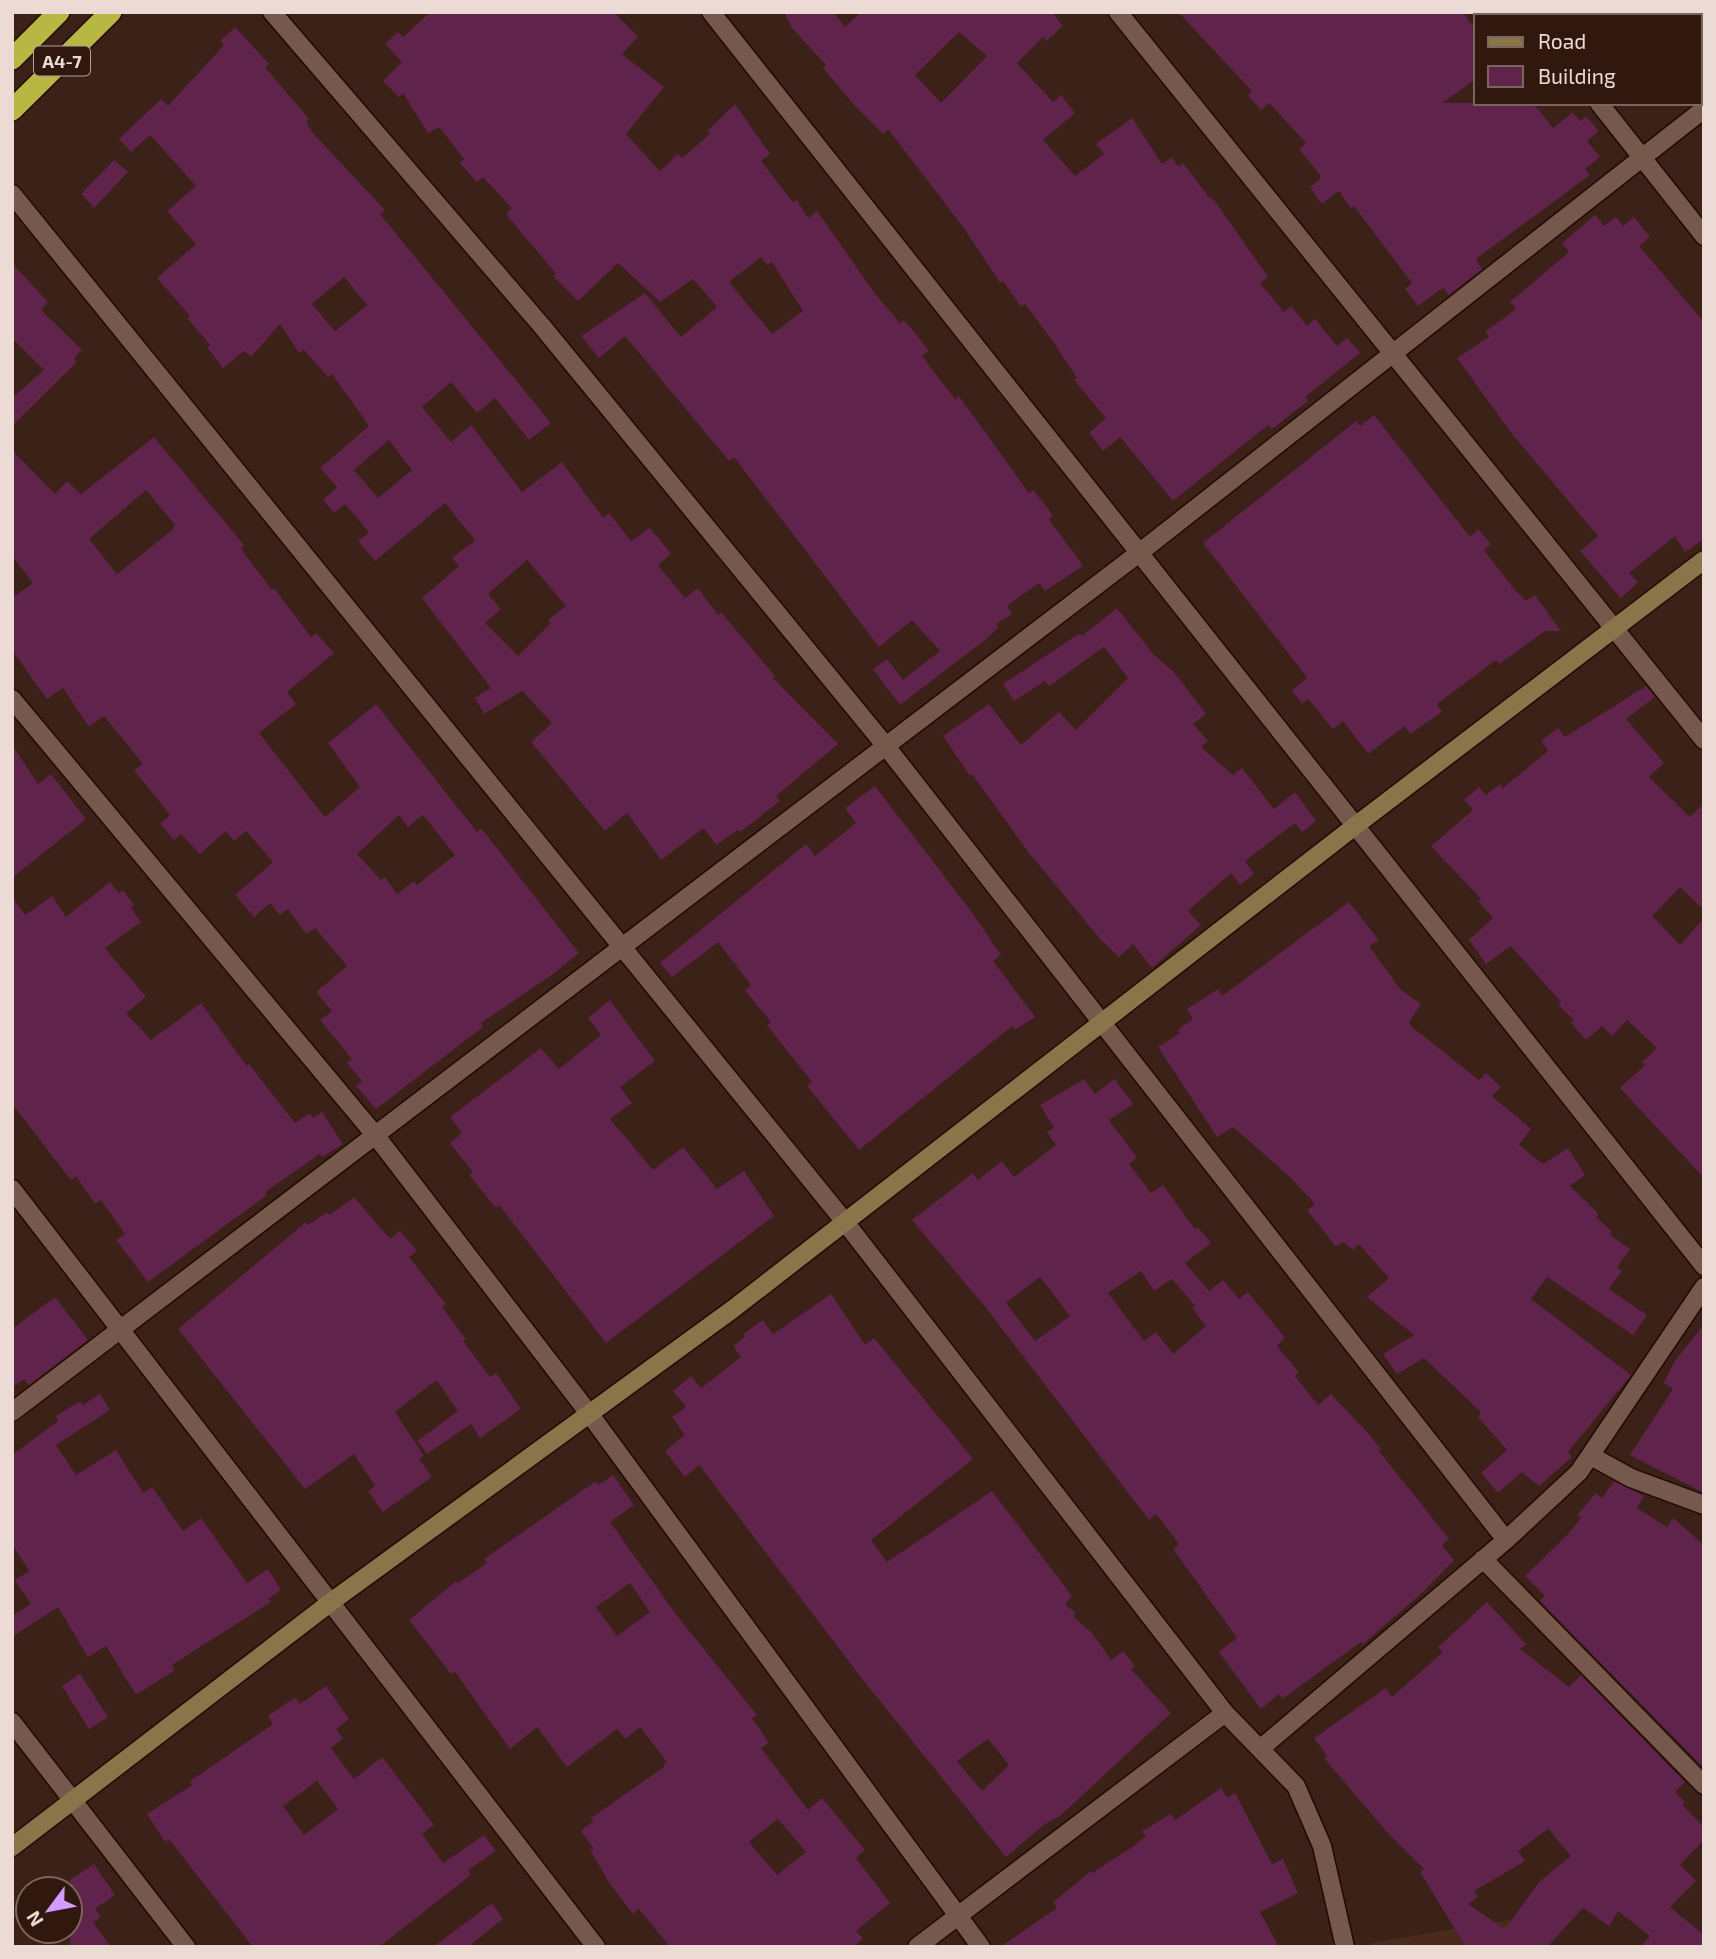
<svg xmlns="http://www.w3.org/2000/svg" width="1716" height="1959" font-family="'Exo 2',sans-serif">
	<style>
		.built { fill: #492a1d }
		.building { fill: #5f234c; fill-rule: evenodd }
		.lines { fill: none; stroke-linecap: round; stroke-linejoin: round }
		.street-casing { stroke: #210a03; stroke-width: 21 }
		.secondary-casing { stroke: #210a03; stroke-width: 21 }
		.highway-casing { stroke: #210a03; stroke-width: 24 }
		.street { stroke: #76584d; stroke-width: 18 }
		.secondary { stroke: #8a744a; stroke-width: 18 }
		.highway { stroke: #b7b743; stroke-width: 21 }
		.labels { text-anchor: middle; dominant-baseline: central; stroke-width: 6; stroke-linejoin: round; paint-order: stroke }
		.shield { fill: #30180e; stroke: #b4a099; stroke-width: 2 }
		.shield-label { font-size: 18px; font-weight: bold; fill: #ecdad4 }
	</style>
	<rect width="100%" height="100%" fill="#3b2117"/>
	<path class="built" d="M1509 1920 1539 1947H1372L1371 1943Z"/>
	<path class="building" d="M430 12H614L638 37 622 54 664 87 626 134 660 171 678 154 682 158 710 134 707 131 735 104 770 154 761 161 793 202 797 200 808 218 817 211 876 295 900 323 904 320 914 332 929 351 922 356 955 399 959 396 1029 493 1033 490 1043 502 1053 516 1049 519 1083 566 1045 591 1039 583 1007 606 1012 614 996 624 999 627 985 640 900 705 873 669 887 659 903 680 940 651 912 620 879 647 734 457 729 461 625 336 599 358 581 336 645 293 681 337 717 307 693 279 660 302 618 263 578 301 553 276 556 274 506 214 512 208 483 177 477 182 460 163 464 159 439 127 428 133 403 93 399 97 383 81 402 62 385 44 398 32 403 37ZM761 257 767 265 772 262 803 311 772 334 729 282Z
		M784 12H833L845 27 861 12H1052L1063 26 1046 41 1043 37 1017 63 1053 102 1061 95 1075 113 1043 140 1075 176 1104 154 1096 144 1132 118 1162 164 1172 157 1178 167 1183 163 1208 196 1215 201 1268 277 1260 283 1284 312 1291 306 1307 326 1315 319 1337 346 1347 338 1360 353 1305 397 1308 401 1272 429 1269 425 1258 433 1173 501 1120 437 1103 451 1089 433 1106 418 1074 380 1077 378 1054 343 1025 304 1021 307 1003 281 1000 283 963 227 888 129 883 134 854 105 823 68 826 65 792 28ZM959 32 987 56 941 103 915 75Z
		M1178 12H1463L1476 30V79L1442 103H1533L1553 128 1573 112 1580 121 1586 116 1599 131 1587 141 1600 157 1585 169 1590 175 1476 259 1482 269 1449 295 1443 288 1418 306 1405 289 1412 283 1354 206 1351 208 1339 191 1322 204 1310 187 1320 179V175L1299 149 1306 143 1269 103 1261 110 1248 95 1252 91Z
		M235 27 269 64 265 67 309 119 306 122 313 133 385 210 380 214 551 423 529 440 495 398 477 413 451 382 422 407 451 442 471 425 522 492 562 462 603 518 609 513 631 541 650 528 671 554 658 565 685 598 698 588 718 615 721 612 747 643 775 676 773 678 838 744 776 796 780 801 740 832 738 830 716 845 704 828 661 860 627 813 605 831 531 742 552 723 522 691 484 714 475 698 491 688 422 598 459 566 452 558 475 540 445 503 375 561 358 541 369 532 345 504 334 513 323 500 337 487 320 468 369 426 332 374 328 377 304 350 299 353 280 324 251 357 244 351 223 368 207 347 210 345 187 318 190 316 157 278 196 244 167 211 196 186 150 135 131 152 119 139 161 99 168 106 224 45 220 41ZM344 277 367 305 335 331 312 304ZM389 440 412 470 378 498 354 470ZM527 560 566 606 548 620 551 623 518 656 485 623 501 609 488 594Z
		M114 160 128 172 94 208 81 194Z
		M1595 215 1604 226 1616 217 1623 226 1634 217 1650 237 1639 246 1704 322V539L1685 552 1675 536 1629 573 1638 582 1621 598 1580 551 1598 536 1512 434 1457 358 1489 337 1485 332 1516 309 1510 302 1569 252 1562 243Z
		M12 263 48 302 41 310 82 350 74 358 77 362 12 426V398L44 370 12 338Z
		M1374 415 1470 537 1478 529 1491 544 1484 550 1514 589 1526 601 1535 595 1561 631H1545L1499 664 1496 660 1437 704 1442 712 1410 734 1405 726 1368 754 1343 721 1333 729 1308 699 1302 704 1292 690 1307 678 1305 675 1203 543 1356 421 1360 426Z
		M154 437 244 545 241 549 272 590 274 588 311 637 316 633 334 653 287 692 296 704 259 733 325 817 360 787 328 743 376 704 477 832 481 828 579 953 549 977 481 1023 483 1027 376 1109 356 1086 362 1081 347 1063 352 1059 320 1020 332 1011 316 992 347 966 315 928 306 934 288 909 280 915 270 903 254 917 235 895 273 862 246 831 234 841 226 831 200 854 181 834 174 840 160 824 170 815 134 770 143 764 104 716 89 727 63 688 47 699 12 650V598L33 583 12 556V450L55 494 67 481 81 494ZM146 490 175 525 172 530 117 574 89 539ZM399 815 408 827 423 815 455 855 417 885 414 881 397 894 385 877 381 880 357 854Z
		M1117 608 1154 655 1174 672 1206 714 1193 724 1208 741 1201 747 1233 775 1242 768 1274 809 1295 792 1316 821 1302 832 1295 823 1245 861 1254 874 1240 885 1231 873 1188 911 1201 925 1152 968 1133 944 1119 957 1101 940 1029 853 972 774 970 776 943 736 989 704 1021 745 1059 712 1076 730 1128 678 1104 647 1049 686 1045 681 1014 701 1003 684 1080 633 1082 636Z
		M1646 686 1655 697 1626 719 1664 763 1649 777 1690 817 1704 803V910L1680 887 1652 916 1680 945 1704 918V1178L1620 1088 1645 1065 1642 1062 1657 1048 1627 1020 1612 1036 1602 1026 1586 1040 1571 1023 1574 1020 1558 1005 1561 1002 1511 946 1486 964 1469 940 1493 918 1478 901 1481 899 1431 846 1473 810 1464 800 1479 787 1486 795 1500 784 1503 788 1548 751 1541 741 1558 728 1565 737Z
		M12 745 38 784 51 774 86 819 12 878Z
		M875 786 971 911 1001 955 993 961 1035 1017 1015 1030 1012 1026 859 1150 807 1086 812 1082 767 1025 771 1022 745 990 751 985 718 942 672 977 660 963 806 844 815 856 856 823 845 808Z
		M110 882 119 893 123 890 134 905 131 908 141 922 105 948 146 997 126 1013 151 1040 201 1003 247 1066 249 1064 295 1123 310 1113 313 1118 322 1112 343 1144 322 1157 320 1154 265 1192 267 1195 148 1282 116 1240 125 1234 101 1200 95 1204 76 1176 71 1180 12 1104V897L25 915 52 896 66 917Z
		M1349 902 1379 940 1369 946 1400 989 1421 1004 1409 1022 1412 1027 1479 1080 1486 1073 1501 1087 1492 1096 1531 1129 1519 1145 1543 1164 1568 1148 1585 1175 1570 1186 1599 1214 1596 1217 1612 1232 1610 1235 1630 1249 1617 1267 1622 1271 1609 1289 1647 1315 1633 1335 1547 1277 1531 1299 1631 1375 1568 1452 1572 1457 1539 1486 1522 1472 1498 1493 1481 1473 1507 1450 1478 1417 1481 1412 1424 1358 1397 1374 1383 1354 1414 1335 1367 1297 1389 1278 1359 1244 1353 1250 1343 1242 1336 1247 1307 1210 1315 1204 1291 1178 1233 1127 1217 1137 1158 1047 1180 1033 1177 1030 1193 1019 1187 1009 1218 989 1222 996Z
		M610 1000 655 1061 620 1087 632 1103 610 1119 653 1170 683 1147 717 1189 744 1171 774 1216 606 1343 499 1205 496 1208 469 1175 473 1172 450 1143 462 1133 450 1117 541 1048 559 1069 601 1035 588 1018Z
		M1084 1079 1095 1094 1115 1079 1133 1104 1109 1120 1137 1158 1129 1164 1151 1193 1163 1185 1195 1229 1198 1227 1211 1243 1185 1263 1209 1291 1223 1280 1239 1299 1248 1292 1285 1338 1277 1346 1299 1373 1295 1376 1318 1405 1331 1394 1368 1433 1381 1449 1379 1451 1449 1539 1442 1545 1454 1560 1423 1592 1363 1644 1361 1642 1282 1699 1279 1694 1261 1709 1219 1652 1237 1638 1173 1549 1179 1544 1156 1514 1149 1520 986 1308 912 1220 973 1173 978 1180 1002 1161 1014 1177 1056 1145 1047 1132 1054 1128 1040 1105ZM1141 1271 1154 1291 1172 1279 1195 1306 1192 1308 1206 1326 1173 1354 1156 1332 1144 1341 1108 1293ZM1040 1277 1070 1316 1035 1341 1006 1303Z
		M354 1197 390 1239 400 1231 417 1251 409 1257 446 1304 442 1307 466 1339 463 1341 490 1377 496 1373 521 1409 480 1438 471 1424 427 1454 417 1441 458 1411 437 1381 434 1382 395 1412 424 1456 419 1459 432 1477 383 1512 368 1491 375 1486 354 1454 305 1489 178 1329 306 1222 308 1225 327 1212 330 1215Z
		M831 1294 865 1345 874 1338 973 1459 871 1540 887 1562 992 1491 1072 1596 1065 1604 1076 1613 1073 1616 1092 1633 1111 1660 1123 1651 1135 1666 1131 1669 1171 1713 1060 1816 1045 1824 1006 1857 863 1680 699 1465 685 1477 665 1451 685 1435 672 1417 686 1407 673 1391 691 1376 701 1388 741 1357 733 1346 745 1337 743 1334 763 1320 773 1334ZM988 1739 1009 1765 982 1791 957 1761Z
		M55 1297 88 1340 29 1385 24 1379 12 1387V1329Z
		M1704 1324V1493L1630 1455 1673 1389 1664 1383 1674 1362Z
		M100 1394 110 1410 56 1445 76 1475 116 1450 143 1493 152 1487 183 1531 201 1518 247 1583 268 1569 281 1590 268 1599 271 1602 172 1665 175 1670 136 1695 106 1646 88 1657 58 1607 12 1637V1616L31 1604 15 1580 29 1571 12 1544V1455L58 1421 56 1416 80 1401 83 1405Z
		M613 1475 634 1505 610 1522 678 1617 757 1715 752 1718 769 1743 761 1748 808 1810 822 1798 865 1850 856 1858 890 1903 856 1931 863 1938 854 1947H670L639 1909 633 1914 610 1884 590 1850 593 1848 581 1831 593 1821 591 1818 664 1767 663 1764 667 1762 640 1727 625 1739 617 1729 567 1767 537 1727 510 1749 455 1672 451 1674 409 1620 456 1581 458 1583 487 1563 484 1559 596 1481 598 1485ZM630 1583 650 1612 617 1636 596 1607ZM778 1819 806 1852 777 1875 749 1842Z
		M1614 1481 1644 1496 1637 1508 1667 1527 1673 1518 1704 1545V1762L1701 1765 1540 1601 1545 1596 1525 1576 1569 1533 1581 1518 1577 1515 1596 1493 1602 1498Z
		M1487 1602 1526 1644 1520 1649 1569 1687 1581 1675 1685 1782 1675 1792 1685 1802 1682 1805 1704 1827V1840L1680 1865 1696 1881 1670 1907 1704 1935V1947H1640L1650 1936 1618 1911 1609 1926 1583 1908 1547 1947H1466L1420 1872 1424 1869 1386 1831 1324 1758 1327 1756 1314 1738 1386 1688 1392 1697 1443 1652 1438 1647ZM1548 1829 1571 1856 1540 1881 1505 1929 1468 1904 1478 1897 1474 1891 1525 1861 1518 1851Z
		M80 1674 108 1717 89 1729 62 1686Z
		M326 1686 349 1719 336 1729 343 1739 331 1748 354 1779 382 1757 434 1825 422 1834 443 1863 484 1835 496 1851 468 1870 471 1875 379 1947H253L169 1839 165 1842 147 1814 192 1785 190 1781 273 1724 268 1716 295 1697 300 1704ZM317 1781 338 1809 304 1835 283 1806Z
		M1221 1788 1227 1797 1235 1793 1272 1864 1283 1859 1298 1893 1260 1912 1279 1947H1000L1057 1908 1053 1902 1091 1871 1092 1873 1134 1846 1146 1836 1142 1831 1171 1814 1175 1820Z
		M94 1864 115 1895 95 1909 101 1917 93 1922 111 1947H70V1880Z
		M492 1903 503 1919 468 1947H433Z"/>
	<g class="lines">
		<g class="street-casing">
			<path id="street" d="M272 12 541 325 885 745 1506 1540
				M711 12 1704 1266
				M1118 12 1704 740
				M1527 12 1529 16
				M1599 103 1704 236
				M12 194 845 1222 1225 1713 1296 1786 1322 1846 1345 1947
				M12 699 376 1136 591 1416 981 1947
				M12 1189 596 1947
				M12 1412 1139 553 1704 109
				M1591 1456 1631 1478 1704 1505
				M1483 1559 1704 1785
				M12 1722 186 1947
				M1260 1749 1506 1540 1579 1472 1704 1287
				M917 1947 1225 1713"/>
		</g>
		<g class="secondary-casing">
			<path id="secondary" d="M12 1847 331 1602 733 1309 1355 826 1704 560"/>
		</g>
		<g class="highway-casing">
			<path id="highway" d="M12 59 59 12
				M12 110 111 12"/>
		</g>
		<use href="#street" class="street"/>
		<use href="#secondary" class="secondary"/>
		<use href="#highway" class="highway"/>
	</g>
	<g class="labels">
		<rect class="shield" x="34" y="46.5" width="56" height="29" rx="5"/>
		<g class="shield-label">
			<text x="62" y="61">A4-7</text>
		</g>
	</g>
	<rect width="1716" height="1959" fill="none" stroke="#ecdad4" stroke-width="28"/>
	<rect x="1474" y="14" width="228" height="91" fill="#30180e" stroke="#7b665d" stroke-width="2"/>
	<rect x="1488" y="37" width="35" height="10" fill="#8a744a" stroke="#7b665d" stroke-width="2"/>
	<text x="1538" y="49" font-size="21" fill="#ecdad4">Road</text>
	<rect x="1488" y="66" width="35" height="21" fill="#5f234c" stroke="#7b665d" stroke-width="2"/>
	<text x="1538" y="84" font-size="21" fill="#ecdad4">Building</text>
	<g transform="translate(49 1910) rotate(238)"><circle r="33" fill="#30180e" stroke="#7b665d" stroke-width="2"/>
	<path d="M0-5L12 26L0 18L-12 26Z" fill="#d39cfd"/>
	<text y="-10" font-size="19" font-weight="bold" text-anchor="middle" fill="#ecdad4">N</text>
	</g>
</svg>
